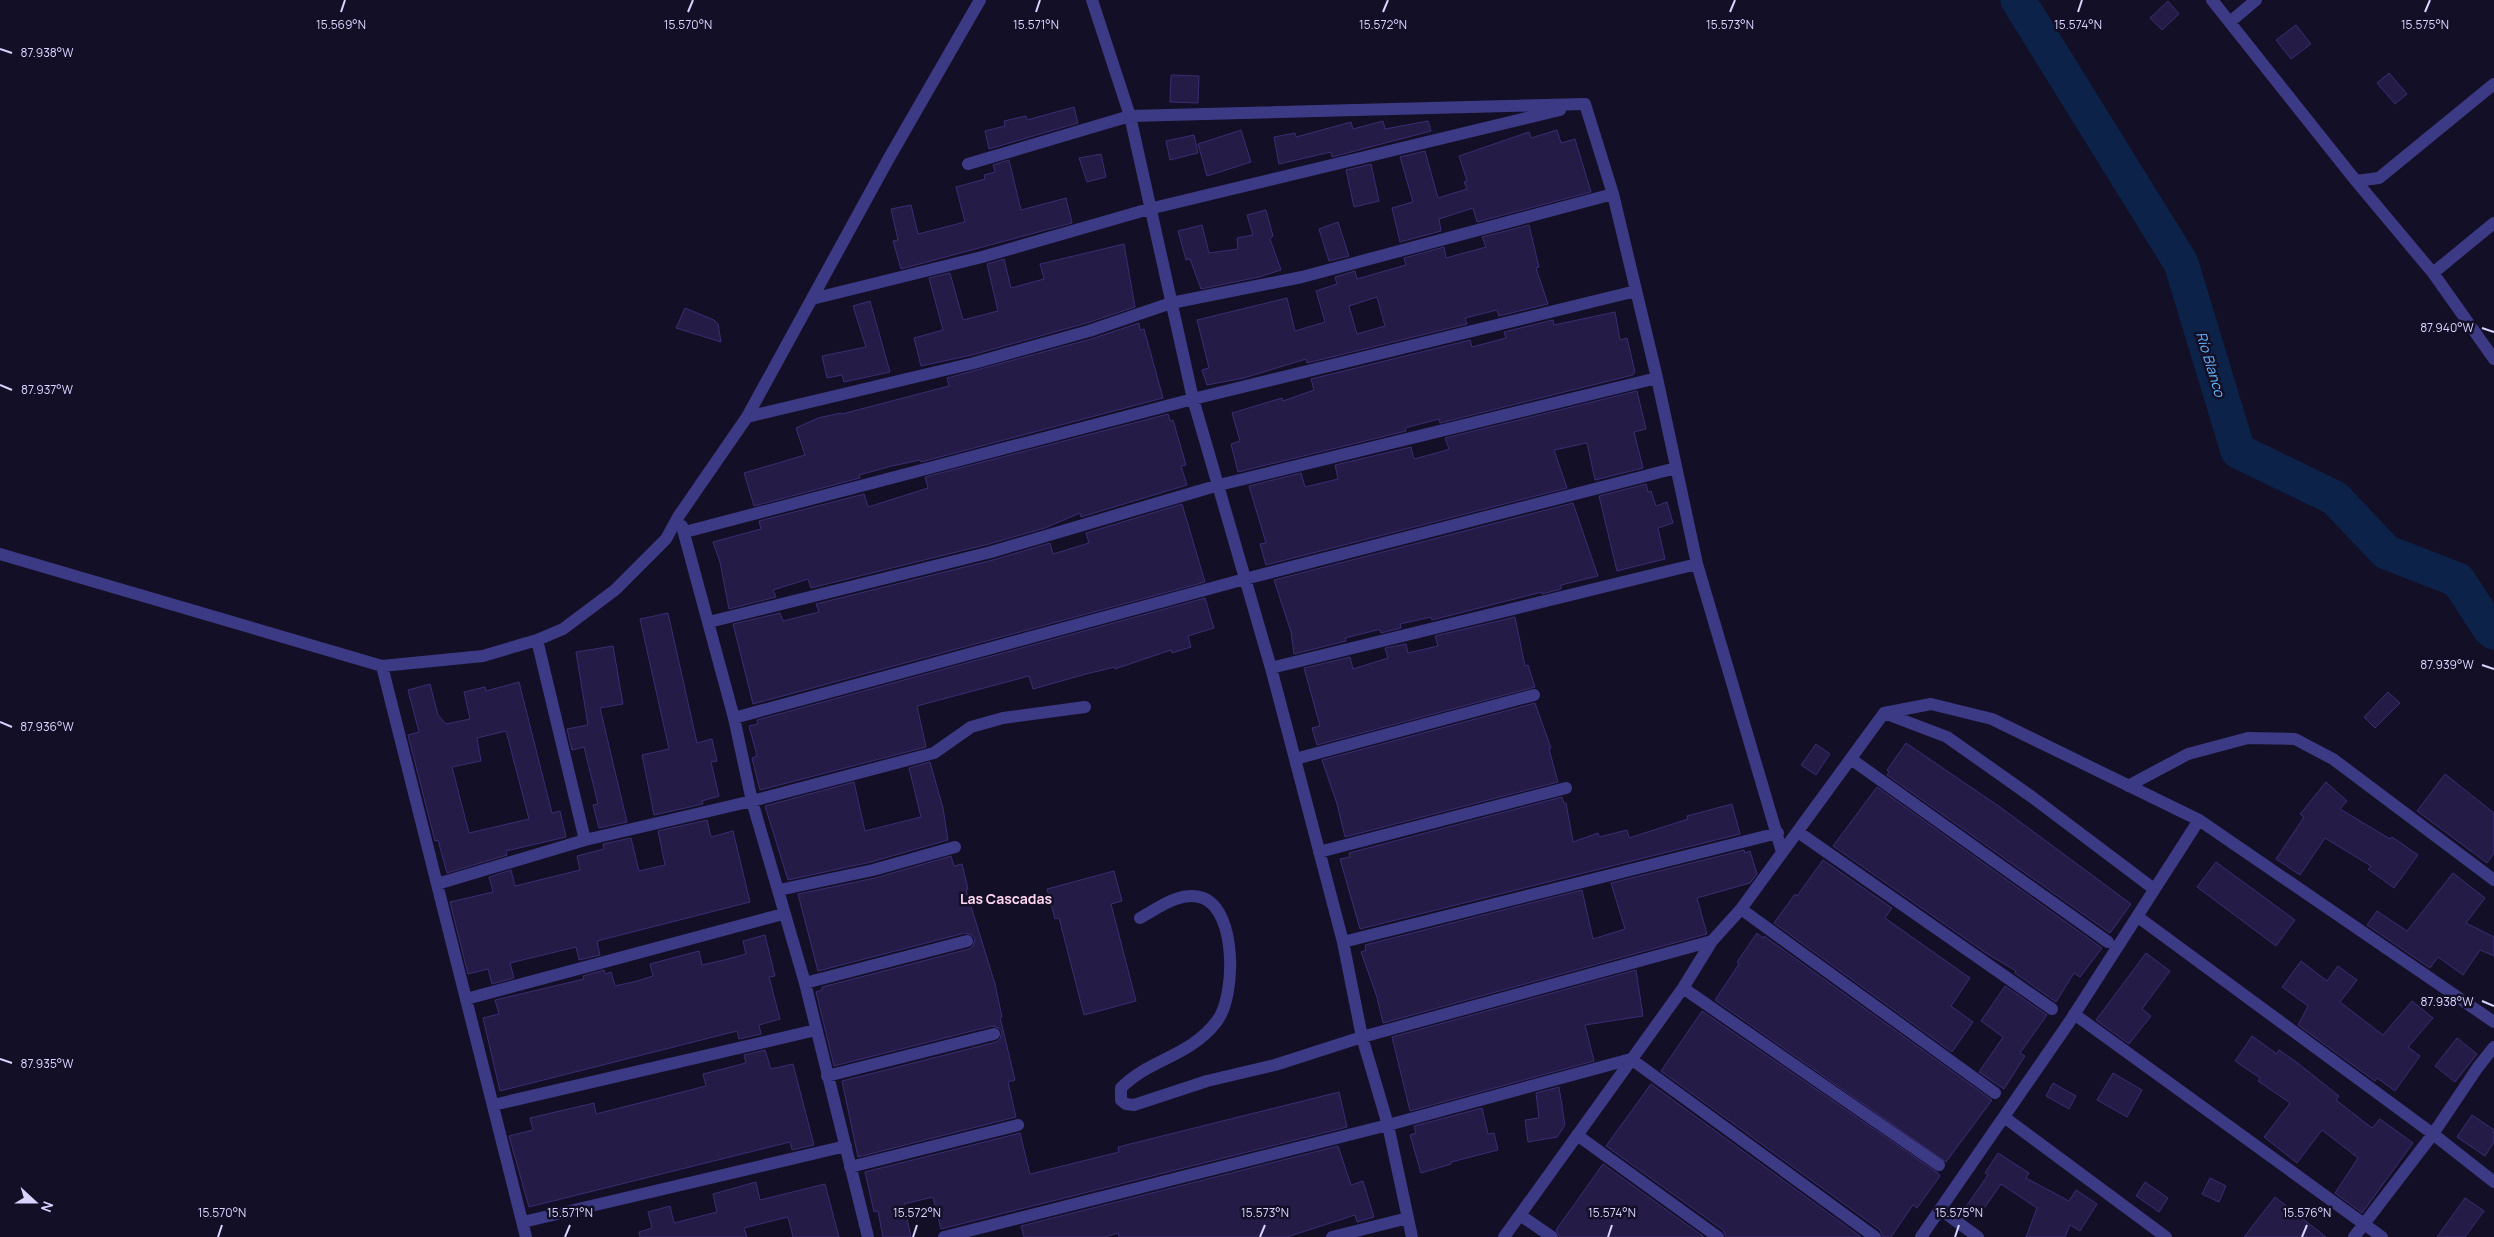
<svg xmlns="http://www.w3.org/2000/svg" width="2494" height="1237" font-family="Manrope,sans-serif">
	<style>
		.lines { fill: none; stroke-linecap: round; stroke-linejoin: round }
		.river { stroke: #0c2248; stroke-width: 35 }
		.building { fill: #241b47; stroke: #3b2d73; fill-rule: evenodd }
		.minor { stroke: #3d3a85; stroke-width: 12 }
		.ticks { fill: none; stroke: #d9d4ff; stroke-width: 2 }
		.labels { text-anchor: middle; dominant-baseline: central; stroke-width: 5; stroke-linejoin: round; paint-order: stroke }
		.water-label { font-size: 14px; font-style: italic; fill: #62b6ff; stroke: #130f26 }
		.neighbourhood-label { font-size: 14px; font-weight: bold; fill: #ffd6f0; stroke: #130f26 }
		.ticks-label { font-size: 12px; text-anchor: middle; fill: #d9d4ff; stroke: #130f26; stroke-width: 5; stroke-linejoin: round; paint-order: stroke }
	</style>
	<rect width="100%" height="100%" fill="#130f26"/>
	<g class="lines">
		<path class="river" d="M2018 0 2181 263 2238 451 2335 498 2386 552 2458 580 2490 629 2494 632"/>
	</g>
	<path class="building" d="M2168 1 2179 14 2162 30 2150 18Z
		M2296 25 2311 44 2291 59 2276 40Z
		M2389 73 2407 94 2395 104 2377 83Z
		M1171 75 1199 76 1198 103 1170 102Z
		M1074 107 1078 123 989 149 985 131 1005 126 1004 121 1026 116 1027 120Z
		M1383 121 1385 129 1428 121 1431 131 1332 157 1331 152 1279 164 1274 137 1295 133 1296 137 1351 122 1353 129Z
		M1241 130 1251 162 1207 176 1198 144Z
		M1557 130 1561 143 1575 139 1591 192 1477 222 1473 208 1439 219 1441 231 1400 242 1392 208 1413 202 1400 157 1425 151 1438 198 1467 189 1464 182 1467 181 1459 156 1529 132 1531 138Z
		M1194 135 1198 153 1170 160 1166 141Z
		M1101 154 1106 177 1087 182 1079 158Z
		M1009 160 1021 210 1066 198 1072 223 901 269 893 241 898 240 891 209 911 205 918 234 965 222 956 187 985 179 984 175 995 172 993 165Z
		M1371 164 1379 201 1354 207 1346 170Z
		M1266 210 1273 236 1270 239 1281 270 1259 277 1201 289 1190 259 1186 260 1178 231 1202 225 1209 253 1238 249 1237 238 1253 235 1247 215Z
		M1338 222 1349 256 1329 261 1319 229Z
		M1529 225 1539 267 1536 268 1548 304 1499 316 1497 310 1465 318 1467 324 1307 363 1306 359 1244 378 1207 385 1202 370 1209 368 1197 320 1287 298 1295 331 1325 322 1316 291 1337 284 1335 277 1355 271 1357 279 1406 265 1404 258 1444 247 1446 258 1486 247 1482 237ZM1377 297 1385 326 1357 334 1349 306Z
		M1124 244 1135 307 1087 323 972 355 921 366 914 338 943 330 929 278 950 273 963 320 998 311 987 264 1004 259 1011 288 1044 279 1040 264Z
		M870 301 890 372 844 382 842 375 827 378 822 356 866 347 853 306Z
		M685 308 714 320 718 324 721 342 676 328Z
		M1615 312 1620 340 1627 338 1635 372 1633 375 1440 423 1439 419 1405 428 1406 431 1238 472 1231 444 1240 441 1232 413 1282 398 1283 401 1314 390 1311 379 1470 340 1472 347 1506 338 1504 332 1553 320 1554 325Z
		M1139 323 1140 330 1144 329 1163 398 921 462 920 460 892 466 859 475 860 478 754 506 744 473 805 455 796 428 818 418 841 413 842 414 949 386 947 378 1091 339Z
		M1637 391 1646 429 1634 432 1643 468 1595 480 1587 443 1554 450 1567 488 1266 565 1260 544 1266 543 1249 486 1301 473 1305 487 1338 479 1335 465 1411 447 1414 459 1447 450 1449 449 1445 438Z
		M1168 414 1170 421 1173 420 1186 465 1181 466 1187 485 1081 517 1080 513 1045 528 989 544 811 588 808 579 773 590 776 597 729 609 720 562 713 542 761 529 759 521 864 494 868 507 928 488 925 477Z
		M1646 484 1648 492 1651 491 1656 506 1667 502 1673 523 1658 528 1665 559 1617 571 1599 496Z
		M1573 503 1598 576 1561 585V589L1542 594V592L1432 620 1431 617 1400 624 1401 628 1381 633 1380 630H1377L1345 638 1346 641 1294 654 1291 632 1274 580Z
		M1182 504 1205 582 753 704 733 624 780 613 783 621 819 612 816 604 993 560 1050 543 1053 554 1089 543 1086 533Z
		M1205 598 1214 628 1188 636 1191 647 1172 653 1171 650 1115 669V667L1086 674 1033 689 1029 676 917 706 926 747 760 790 752 758 757 756 749 726 758 724 757 720Z
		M668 613 697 743 712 739 717 761 711 762 719 796 702 801 703 804 654 815 642 755 669 749 640 619Z
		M1515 617 1525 666 1528 665 1535 687 1317 745 1312 728 1320 726 1304 668 1350 657 1353 669 1388 658 1385 648 1406 644 1408 653 1438 646 1435 636Z
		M613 646 623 704 600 708 627 822 599 828 593 805 598 804 584 747 572 750 567 729 588 725 576 652Z
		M519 682 552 813 560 811 566 837 506 851 507 855 447 873 438 840 435 841 408 735 419 732 408 690 430 684 438 715 446 724 470 719 464 692 485 687 486 691ZM506 731 529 819 469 833 452 767 481 761 477 738Z
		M2388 692 2400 703 2375 728 2364 717Z
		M1535 703 1551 748 1549 749 1558 782 1345 837 1337 804 1322 760Z
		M1906 743 2000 807 2131 904 2110 933 1887 775 1889 772 1887 770Z
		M1816 744 1830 754 1816 775 1801 765Z
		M930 762 943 808 948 840 871 862 788 880 765 806 854 782 865 831 921 817 909 768Z
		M2445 774 2494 813V853L2487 863 2417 811Z
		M2326 782 2347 801 2340 809 2390 839 2392 837 2418 855 2394 888 2368 869 2371 866 2325 838 2300 875 2276 859 2304 817 2300 814Z
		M1877 787 2102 948 2080 977 2074 973 2056 1002 2015 973 2016 971 1986 953 1833 846Z
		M1562 797 1564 803H1566L1573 842 1598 833 1599 837 1627 830 1629 838 1688 819 1687 816 1732 804 1740 834 1360 929 1340 859 1350 857 1349 853Z
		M707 820 711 837 733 831 750 902 597 941 600 955 579 960 576 947 510 963 514 978 492 984 488 969 468 974 450 902 493 892 489 877 511 870 515 886 580 870 577 856 604 849 603 844 631 838 639 871 665 865 658 831Z
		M1744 850 1745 853 1750 851 1757 874 1750 883 1697 898 1707 934 1383 1023 1377 997 1361 952 1366 950 1365 945 1582 890 1593 939 1625 929 1611 883Z
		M951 856 954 866 962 864 968 889 966 890 995 984 1002 1017H1000L1015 1080 1008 1082 1016 1117 858 1157 842 1081 996 1042 1000 1039 1002 1032 999 1028 992 1026 834 1066 816 992 822 990V987L969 949 973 946 975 939 972 935 965 933 818 971 798 894 875 878Z
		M1823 860 1892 908 1885 918 1970 978 1951 1006 1973 1022 1952 1052 1774 923 1795 894 1797 896Z
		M2216 862 2295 920 2276 946 2197 887Z
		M1114 871 1122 901 1111 904 1136 1001 1084 1015 1059 918 1055 919 1047 889Z
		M2453 873 2485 898 2466 923 2494 937V956L2480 950 2463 975 2438 957 2430 968 2367 925 2377 911 2407 931Z
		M1757 933 1763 938 1764 936 1992 1100 1946 1162 1715 1000 1739 964 1737 962Z
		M765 935 775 976 769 977 780 1019 759 1025 761 1034 739 1039 737 1031 500 1091 483 1018 499 1014 495 1000 584 979 583 976 604 970 605 974 611 972 615 986 637 981 653 976 650 964 699 951 702 965 724 960 746 954 743 941Z
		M2146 953 2170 971 2142 1009 2151 1016 2129 1044 2096 1020Z
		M2301 961 2327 981 2338 966 2357 980 2340 1002 2383 1035 2412 1001 2433 1018 2408 1047 2420 1056 2395 1091 2377 1078 2375 1081 2298 1025 2308 1006 2282 987Z
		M1636 970 1643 1016 1585 1025 1594 1061 1410 1111 1392 1037Z
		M2005 986 2047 1015 2020 1053 2025 1056 2004 1089 1979 1072 2003 1037 1981 1021Z
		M1702 1011 1938 1173 1940 1176 1917 1208 1913 1205 1891 1237H1883L1880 1230 1661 1071Z
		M2252 1036 2277 1054 2279 1050 2299 1064 2339 1096 2336 1100 2372 1128 2380 1119 2413 1143 2362 1213 2335 1193 2358 1158 2322 1130 2297 1163 2264 1137 2290 1103 2258 1081 2260 1078 2235 1061Z
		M2457 1038 2477 1054 2455 1082 2435 1066Z
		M765 1050 771 1069 793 1064 814 1145 792 1150 790 1142 529 1207 509 1136 533 1130 530 1118 594 1103 596 1114 706 1086 703 1074 746 1063 744 1055Z
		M2113 1073 2142 1090 2127 1117 2097 1100Z
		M2053 1083 2076 1096 2069 1109 2046 1096Z
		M1651 1084 1861 1237H1726L1723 1230 1606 1146Z
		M1559 1087 1565 1125 1557 1137 1528 1142 1525 1120 1539 1118 1536 1093Z
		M1339 1092 1347 1127 941 1229 933 1197 904 1204 911 1237H883L878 1211 874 1212 865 1172 1020 1133 1030 1174 1119 1152 1118 1147Z
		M1482 1108 1488 1134 1494 1133 1498 1150 1451 1162V1164L1421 1173 1410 1135 1416 1133 1414 1126Z
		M2472 1115 2494 1130V1142L2485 1156 2457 1137Z
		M1338 1146 1351 1185 1363 1181 1374 1217 1357 1222 1355 1215 1287 1237H1119L1118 1233 1105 1237H1024L1021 1226Z
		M1998 1153 2029 1173 2026 1178 2069 1201 2076 1190 2097 1204 2080 1231 2070 1225 2065 1237H2026L2037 1208 2001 1184 1978 1217 1965 1208 1988 1175 1985 1173Z
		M1603 1164 1704 1237H1560L1556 1230Z
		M2210 1178 2226 1186 2219 1202 2202 1194Z
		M756 1182 760 1200 825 1184 839 1237H793L788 1217 744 1228 747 1237H640L639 1232 652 1228 648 1212 670 1206 674 1223 717 1212 713 1194Z
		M2145 1182 2168 1198 2159 1212 2136 1196Z
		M2275 1197 2326 1237H2244Z
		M2465 1198 2484 1211 2465 1237H2437Z"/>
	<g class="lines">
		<path class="minor" d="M1092 0 1130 116 1193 399 1271 668 1295 759 1343 942 1362 1037 1388 1125 1412 1237
			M2212 0 2356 181 2433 273 2494 359
			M2230 22 2256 0
			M968 164 1130 116 1585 104 1613 194 1657 378 1697 564 1782 852
			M2356 181 2379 178 2494 84
			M2433 273 2494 223
			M812 299 982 257 1149 209 1560 110
			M747 417 974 363 1089 331 1171 303 1302 277 1613 194
			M682 526 734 718 752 801 805 983 868 1237
			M685 532 1193 399 1636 291
			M0 554 382 666 483 656 537 640 563 629 615 590 666 539 678 517 747 417 889 158 980 0
			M709 622 991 552 1219 485 1657 378
			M537 640 585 840
			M382 666 526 1237
			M1271 668 1697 564
			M1884 713 1947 737 2032 797 2154 889
			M734 718 1245 579 1676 468
			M1295 759 1534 695
			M1851 759 2108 942
			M2128 786 2188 754 2248 738 2295 739 2333 759 2494 880
			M1798 832 2052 1009
			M1319 852 1566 788
			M437 884 585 840 752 801 934 753 971 727 1003 718 1085 707
			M779 890 873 870 955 847
			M1741 909 1995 1093
			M2138 917 2433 1134 2494 1182
			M1140 918C1158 908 1181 890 1203 898 1237 911 1236 996 1217 1021 1190 1057 1149 1059 1121 1088V1100L1126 1104 1134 1105 1207 1081 1275 1065 1362 1037 1712 941
			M1343 942 1778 833
			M805 983 967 941
			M1683 988 1939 1165
			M466 999 783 914
			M2074 1014 2382 1237
			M827 1076 994 1034
			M493 1105 816 1030
			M2004 1117 2166 1237
			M1577 1135 1718 1237
			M850 1167 1018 1125
			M1941 1210 1978 1237
			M1520 1215 1552 1237
			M523 1222 846 1146
			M944 1237 1388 1125 1631 1059 1875 1237
			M1332 1237 1408 1218
			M1504 1237 1683 988 1712 941 1741 909 1884 713 1931 704 1992 719 2199 820 2494 1022
			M1921 1237 2070 1021 2199 820
			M2354 1237 2433 1134 2478 1067 2494 1047"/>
	</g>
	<path class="ticks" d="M341 12 345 0M688 12 693 0M1036 12 1040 0M1383 12 1388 0M1730 12 1735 0M2078 12 2082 0M2425 12 2430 0M0 49 12 53M2482 328 2494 332M0 385 12 390M2482 665 2494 669M0 722 12 727M2482 1001 2494 1006M0 1059 12 1063M218 1237 222 1225M565 1237 570 1225M913 1237 917 1225M1260 1237 1265 1225M1608 1237 1612 1225M1955 1237 1959 1225M2302 1237 2307 1225"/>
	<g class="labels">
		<g class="water-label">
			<text transform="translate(2211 364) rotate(73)">Río Blanco</text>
		</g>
		<g class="neighbourhood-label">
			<text x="1006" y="898">Las Cascadas</text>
		</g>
	</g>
	<g class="ticks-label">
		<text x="2078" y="29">15.574°N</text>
		<text x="2425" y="29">15.575°N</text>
		<text x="341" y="29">15.569°N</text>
		<text x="688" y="29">15.570°N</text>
		<text x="1036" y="29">15.571°N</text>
		<text x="1383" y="29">15.572°N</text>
		<text x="1730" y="29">15.573°N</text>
		<text x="47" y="57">87.938°W</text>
		<text x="2447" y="332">87.940°W</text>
		<text x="47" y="394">87.937°W</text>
		<text x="2447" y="669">87.939°W</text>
		<text x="47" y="731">87.936°W</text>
		<text x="2447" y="1006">87.938°W</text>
		<text x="47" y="1068">87.935°W</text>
		<text x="222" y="1217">15.570°N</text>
		<text x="570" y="1217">15.571°N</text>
		<text x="917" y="1217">15.572°N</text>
		<text x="1265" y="1217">15.573°N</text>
		<text x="1612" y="1217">15.574°N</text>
		<text x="1959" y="1217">15.575°N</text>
		<text x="2307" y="1217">15.576°N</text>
	</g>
	<g transform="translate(35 1202) rotate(111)" stroke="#130f26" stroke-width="4" paint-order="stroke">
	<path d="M0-4L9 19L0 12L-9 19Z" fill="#d9d4ff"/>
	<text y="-8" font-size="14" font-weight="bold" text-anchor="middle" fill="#d9d4ff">N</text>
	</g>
</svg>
